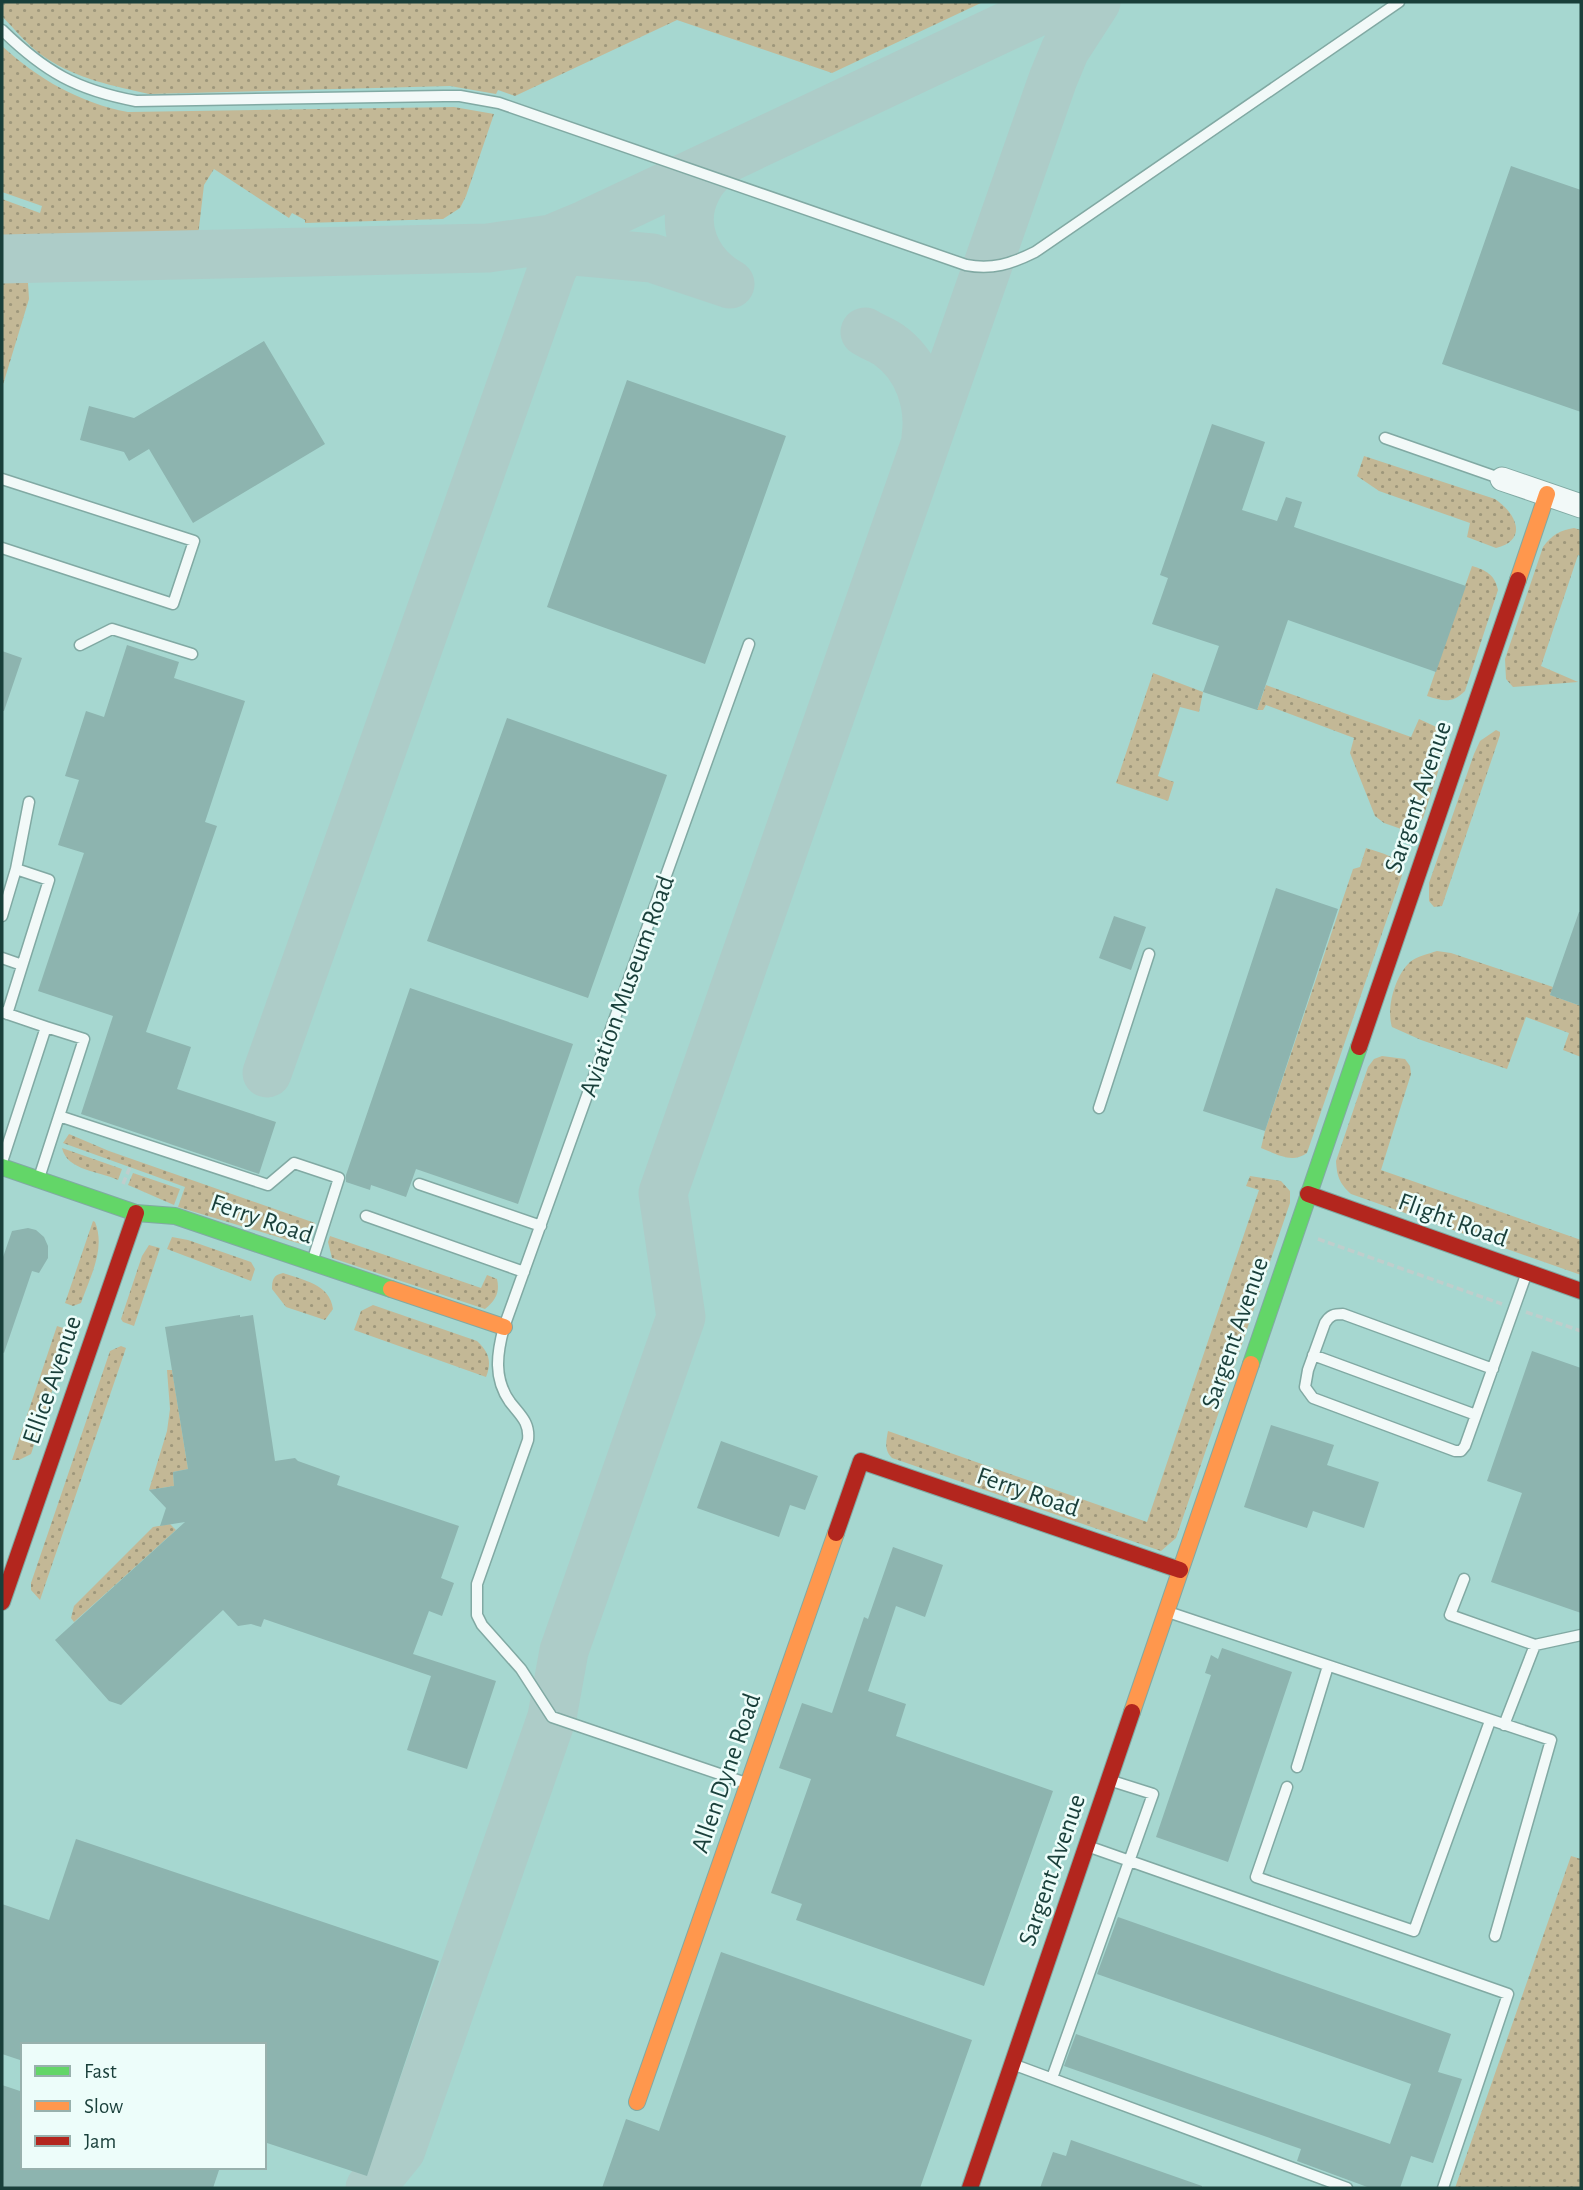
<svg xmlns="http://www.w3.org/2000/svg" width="1583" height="2190" font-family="'Alegreya Sans',sans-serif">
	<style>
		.grass { fill: url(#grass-dots) }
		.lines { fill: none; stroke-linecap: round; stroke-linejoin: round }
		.taxiway { stroke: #adccc8; stroke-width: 49 }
		.building { fill: #8db4af }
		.lane-casing { stroke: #81a9a3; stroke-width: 13 }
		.street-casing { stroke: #81a9a3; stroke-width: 25 }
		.fast-casing { stroke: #81a9a3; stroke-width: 18 }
		.slow-casing { stroke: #81a9a3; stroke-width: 18 }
		.jam-casing { stroke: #81a9a3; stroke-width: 18 }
		.path { stroke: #bfcecc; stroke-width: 3.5; stroke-dasharray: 7 3.5; stroke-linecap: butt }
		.lane { stroke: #f2f9f8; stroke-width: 10 }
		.street { stroke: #f2f9f8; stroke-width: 23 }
		.fast { stroke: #63d668; stroke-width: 16 }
		.slow { stroke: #ff974d; stroke-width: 16 }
		.jam { stroke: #b3261e; stroke-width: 16 }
		.labels { text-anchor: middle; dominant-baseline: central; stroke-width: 5; stroke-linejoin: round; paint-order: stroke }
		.street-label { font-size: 26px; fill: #193f3a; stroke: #edfdfa }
	</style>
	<defs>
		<pattern id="grass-dots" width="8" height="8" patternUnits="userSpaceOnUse" patternTransform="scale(1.75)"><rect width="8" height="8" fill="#c3b896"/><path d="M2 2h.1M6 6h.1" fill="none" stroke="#9e977b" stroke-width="1.8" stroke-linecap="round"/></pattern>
	</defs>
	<rect width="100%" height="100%" fill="#a6d7d0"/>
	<path class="grass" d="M2 2H983L832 73 677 20 515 96 498 90 496 94 450 86 149 94C114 86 77 79 46 58 29 47 16 31 2 16Z
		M2 46C38 79 80 103 128 112L454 107 494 114 466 196 460 208 443 219 305 223V220L292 213 289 218 214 169 204 185 198 236 2 241V199L40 213 42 206 2 192Z
		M23 281 28 283 29 299 2 388V283Z
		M1364 456 1495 499C1516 513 1529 540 1496 548L1467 537 1470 523 1379 491 1357 476Z
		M1574 528 1581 530V556L1578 555 1541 666 1578 682 1513 687 1506 679 1505 659 1543 547C1552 535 1560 530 1574 528Z
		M1472 566C1486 570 1495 575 1498 590L1465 691C1452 704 1443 701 1427 696Z
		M1153 673 1203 692 1199 712 1180 707 1158 776 1174 782 1168 801 1116 783Z
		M1266 685 1411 737 1419 719 1443 730 1447 739 1446 747 1423 818 1417 825 1404 830 1384 823 1375 816 1350 753 1354 738 1266 705 1263 710H1257Z
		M1496 730 1500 732V735L1442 906 1434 907 1429 901V883L1474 754 1480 741Z
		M1366 848C1381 853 1402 856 1402 875L1307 1153C1292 1164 1277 1154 1261 1148L1265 1131 1353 869 1360 867Z
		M1437 951 1451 953 1553 987 1550 995 1581 1006V1057L1563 1050 1569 1033 1526 1017 1507 1069 1421 1040 1392 1027C1386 1008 1395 976 1410 962 1417 956 1428 954 1437 951Z
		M1382 1056 1405 1059 1410 1066 1411 1074 1381 1170 1581 1240V1275L1351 1194C1339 1183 1337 1176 1336 1161L1368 1067 1374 1059Z
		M69 1134 109 1151 315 1223 309 1236 301 1244 178 1207 185 1187 63 1143Z
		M62 1148 122 1169 118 1180C100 1171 67 1171 62 1148Z
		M133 1173 180 1189 174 1205 128 1185Z
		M1250 1176 1281 1181 1290 1191V1203L1176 1538 1161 1551 892 1458C884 1450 886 1442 888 1431L1147 1522 1259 1190 1246 1186Z
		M93 1221 95 1222C106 1249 90 1277 81 1303L73 1306 65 1303Z
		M330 1236 481 1288 487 1275 497 1279C500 1292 496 1300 485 1309L332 1258 328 1242Z
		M172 1237 188 1240 251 1262 255 1269 251 1281 167 1249Z
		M149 1245 160 1248 134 1326 123 1322 121 1319 142 1256Z
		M283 1273C303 1280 330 1284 333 1309L325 1320 286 1307 272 1289C272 1280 273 1275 283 1273Z
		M373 1305 477 1341C489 1352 492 1362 486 1377L354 1330 361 1311Z
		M57 1326 69 1330 71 1334 31 1454 19 1460H12Z
		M121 1346 126 1348 40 1600 31 1590V1583L110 1351Z
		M167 1370H172L188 1469 173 1472 174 1486 149 1490 167 1431 170 1409Z
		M170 1524 176 1530 74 1622 71 1618 74 1606 153 1527Z
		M1571 1856 1581 1859V2188H1455Z"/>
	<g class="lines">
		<path class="taxiway" d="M718 163C710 171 702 178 697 189 678 225 696 265 730 284
			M541 248 652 258 730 284
			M2 259 488 248 551 239 587 224
			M865 332C873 337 882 340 889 345 917 365 931 402 926 437
			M267 1073 552 270 563 249 587 224 1058 2
			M370 2188 401 2150 552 1717 564 1651 681 1317 663 1193 1053 79 1065 50 1096 2"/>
	</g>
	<path class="building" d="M1511 166 1581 190V412L1442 364Z
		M264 341 325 444 193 523 149 449 129 461 124 452 80 440 89 406 134 418Z
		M627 380 786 436 705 664 547 607Z
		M1212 424 1265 442 1242 510 1277 521 1286 497 1302 502 1294 527 1466 586 1436 672 1288 620 1257 710 1203 692 1219 646 1152 624 1168 578 1160 575Z
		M127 645 179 662 174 678 245 701 205 822 217 826 146 1032 191 1047 177 1089 276 1122 259 1174 81 1114 113 1016 38 991 84 853 58 845 79 780 65 776 86 711 104 717Z
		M2 651 22 658 4 711H2Z
		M507 718 667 775 588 998 427 941Z
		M1276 888 1338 909 1265 1131 1203 1111Z
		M1579 912H1581V1006L1550 995Z
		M1114 916 1146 927 1131 970 1099 958Z
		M410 988 573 1044 518 1204 416 1169 406 1197 371 1185 370 1190 346 1182V1175Z
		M28 1228 36 1230 44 1237 48 1246V1258L39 1273 32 1271 4 1353 2 1352V1260L12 1231Z
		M240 1315V1317L253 1315 275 1461 295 1458 298 1461 340 1476 337 1485 459 1526 441 1578 454 1583 442 1616 429 1611 413 1654 496 1681 467 1769 407 1750 431 1676 264 1619 261 1627 251 1624 238 1626 223 1610 121 1705 109 1701 55 1640 185 1522 160 1526 166 1508 149 1490 174 1486 173 1472 188 1469 165 1327Z
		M1532 1351 1581 1368V1613L1491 1582 1522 1493 1487 1481Z
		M1271 1425 1334 1445 1327 1465 1379 1482 1364 1528 1313 1511 1307 1528 1244 1507Z
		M721 1441 818 1476 805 1510 790 1505 779 1537 697 1508Z
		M893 1547 943 1565 925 1617 896 1606 868 1691 906 1704 896 1736 1053 1791 984 1986 796 1920 802 1904 771 1893 811 1779 779 1768 802 1703 832 1713 864 1617 868 1619Z
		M1222 1648 1292 1672 1228 1862 1156 1837 1211 1675 1205 1673 1211 1655 1218 1659Z
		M76 1839 439 1961 367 2176 264 2142V2045H23V2061L2 2054V1904L49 1920Z
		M1118 1917 1451 2034 1438 2072 1462 2079 1433 2163 1411 2156 1400 2188H1370L1297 2161 1301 2149 1064 2066 1076 2034 1390 2144 1411 2084 1097 1974Z
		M721 1952 972 2040 920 2188H602L626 2119 659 2131Z
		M2 2085 23 2092V2167H220L213 2188H2Z
		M1071 2140 1202 2186V2188H1040L1053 2152 1066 2156Z"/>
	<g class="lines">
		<g class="lane-casing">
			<path id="lane" d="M2 30C45 72 77 90 136 101L444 96H460L499 103 966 265C992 270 1011 264 1035 252L1399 2
				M1385 438 1502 479
				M2 479 194 541 173 604 2 548
				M80 645 112 629 192 654
				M2 916 16 869 29 802
				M2 958 22 965
				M2 1012 46 1027 2 1162
				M7 1014 49 880 16 869
				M1099 1108 1149 954
				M59 1116 268 1185 294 1163 339 1178 313 1259
				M39 1178 84 1039 46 1027
				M419 1184 541 1226
				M366 1216 524 1272
				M1313 1355 1476 1415
				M1493 1369 1343 1314C1334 1314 1330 1315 1325 1323L1308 1370 1305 1387 1313 1398 1455 1451H1461L1465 1446 1526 1275
				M1464 1579 1450 1615 1535 1645 1581 1635
				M1168 1612 1551 1740 1495 1936
				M1504 1725 1535 1645
				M1297 1767 1328 1666
				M746 1783 552 1717 521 1669 482 1625 477 1615V1584L528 1440C530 1422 520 1415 510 1402 493 1378 497 1353 504 1327L749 644
				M1287 1787 1256 1877 1414 1931 1490 1721
				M1090 1847 1508 1994 1443 2188
				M1015 2065 1347 2188
				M1052 2078 1153 1794 1112 1781"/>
		</g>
		<g class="street-casing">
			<path id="street" d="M1502 479 1581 506"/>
		</g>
		<g class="fast-casing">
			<path id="fast" d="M2 1167 136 1213 175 1216 391 1289
				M1251 1364 1359 1047"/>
		</g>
		<g class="slow-casing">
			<path id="slow" d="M1518 580 1547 494
				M391 1289 504 1327
				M1132 1712 1251 1364
				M637 2102 836 1533"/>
		</g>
		<g class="jam-casing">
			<path id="jam" d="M1359 1047 1518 580
				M1308 1194 1581 1291
				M836 1533 861 1461 1180 1570
				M2 1602 136 1213
				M970 2188 1132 1712"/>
		</g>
		<path class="path" d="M123 1184 130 1167
			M1318 1239 1502 1304
			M1526 1312 1581 1331"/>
		<use href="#lane" class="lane"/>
		<use href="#street" class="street"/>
		<use href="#fast" class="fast"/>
		<use href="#slow" class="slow"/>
		<use href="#jam" class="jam"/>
	</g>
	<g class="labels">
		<g class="street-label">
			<text transform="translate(1418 797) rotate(-71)">Sargent Avenue</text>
			<text transform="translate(627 986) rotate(-70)">Aviation Museum Road</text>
			<text transform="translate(262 1219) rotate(19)">Ferry Road</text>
			<text transform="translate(1453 1220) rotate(20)">Flight Road</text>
			<text transform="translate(1235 1333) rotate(-71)">Sargent Avenue</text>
			<text transform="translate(52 1380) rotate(-71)">Ellice Avenue</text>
			<text transform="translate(1028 1492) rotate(19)">Ferry Road</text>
			<text transform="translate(726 1773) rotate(-71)">Allen Dyne Road</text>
			<text transform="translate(1052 1870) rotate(-71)">Sargent Avenue</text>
		</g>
	</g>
	<rect width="1583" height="2190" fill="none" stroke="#193f3a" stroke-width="7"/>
	<rect x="21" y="2043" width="245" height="126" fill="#edfdfa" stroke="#98b1ad" stroke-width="2"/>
	<rect x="35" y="2066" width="35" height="10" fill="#63d668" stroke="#98b1ad" stroke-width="2"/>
	<text x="84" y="2078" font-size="21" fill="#193f3a">Fast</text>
	<rect x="35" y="2101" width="35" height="10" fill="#ff974d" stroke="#98b1ad" stroke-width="2"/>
	<text x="84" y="2113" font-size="21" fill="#193f3a">Slow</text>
	<rect x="35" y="2136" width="35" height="10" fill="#b3261e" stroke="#98b1ad" stroke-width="2"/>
	<text x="84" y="2148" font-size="21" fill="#193f3a">Jam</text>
</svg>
